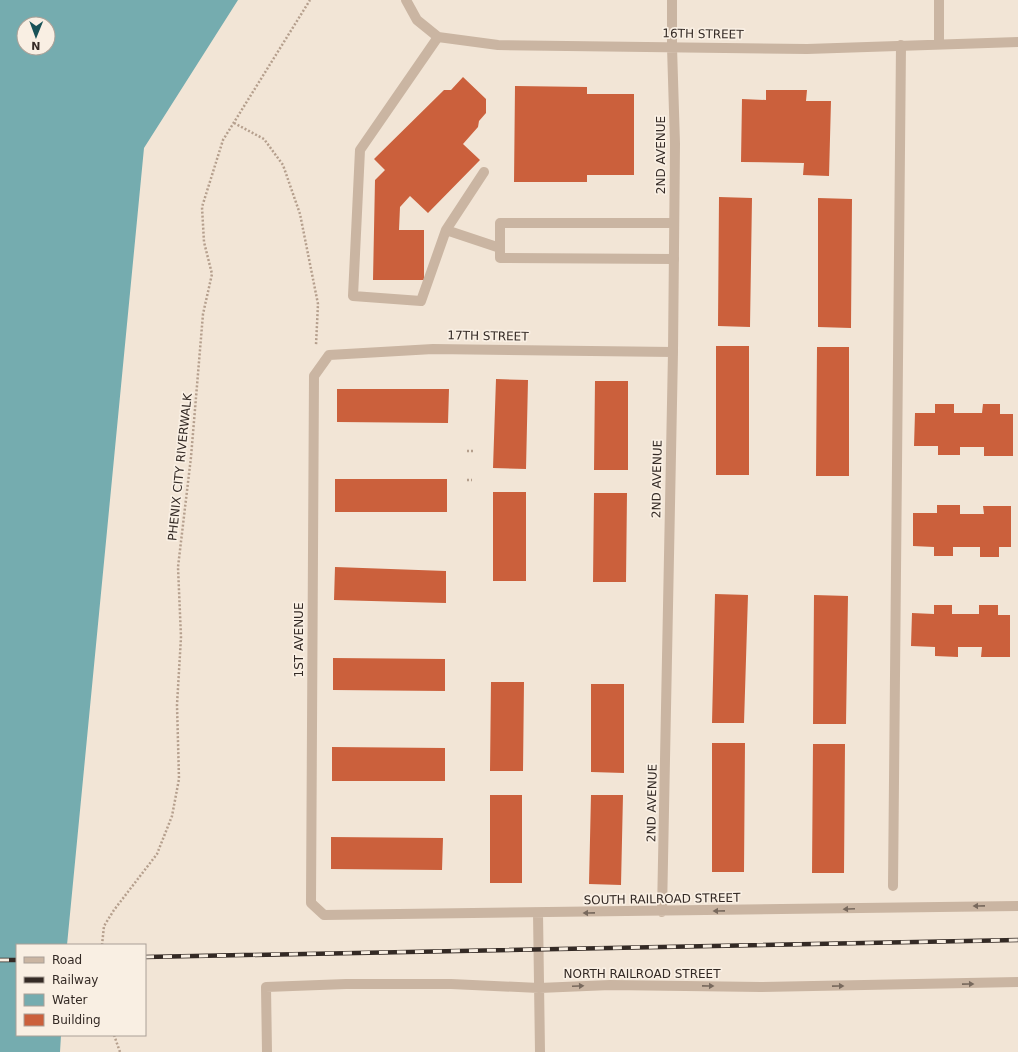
<svg xmlns="http://www.w3.org/2000/svg" width="1018" height="1052" font-family="'DejaVu Sans',sans-serif">
	<style>
		.water { fill: #75acaf; fill-rule: evenodd }
		.building { fill: #cb603c }
		.lines { fill: none; stroke-linecap: round; stroke-linejoin: round }
		.path { stroke: #b59f8d; stroke-width: 2.5; stroke-dasharray: 2 2; stroke-linecap: butt }
		.lane { stroke: #cab5a2; stroke-width: 10 }
		.street { stroke: #cab5a2; stroke-width: 10 }
		.rail-casing { stroke: #342a25; stroke-width: 4.5 }
		.rail { stroke: #f9efe3; stroke-width: 3; stroke-dasharray: 9; stroke-linecap: butt }
		.oneway { fill: #78695d }
		.labels { text-anchor: middle; dominant-baseline: central; stroke-width: 3.5; stroke-linejoin: round; paint-order: stroke }
		.street-label { font-size: 12px; fill: #342a25; stroke: #f9efe3 }
	</style>
	<rect width="100%" height="100%" fill="#f2e5d6"/>
	<path class="water" d="M0 0H238L144 148 67 945H17V1035H61L60 1052H0ZM24 24H48V48H24Z"/>
	<path class="building" d="M463 77 486 99V113L479 121 478 127 463 144 480 160 428 213 410 196 400 207 399 230H424V280H373L375 180 385 170 374 159 444 90H451Z
		M515 86 587 87V94H634V175H587V182H514Z
		M766 90H807L806 101H831L829 176 803 175 804 163 741 162 742 99 766 100Z
		M719 197 752 198 750 327 718 326Z
		M818 198 852 199 851 328 818 327Z
		M716 346H749V475H716Z
		M817 347H849V476H816Z
		M496 379 528 380 526 469 493 468Z
		M595 381H628V470H594Z
		M337 389H449L448 423 337 422Z
		M935 404H954V413H982L983 404H1000V414H1013V456H984V447H960V455H938V446H914L915 413H935Z
		M335 479H447V512H335Z
		M493 492H526V581H493Z
		M594 493H627L626 582H593Z
		M937 505H960V514H984L983 506H1011V547H999V557H980V547H953V556H934V547L913 546V513H937Z
		M335 567 446 571V603L334 600Z
		M715 594 748 595 744 723H712Z
		M814 595 848 596 846 724H813Z
		M934 605H952V614H979V605H998V615H1010V657H981L982 647H958V657L935 656V647L911 646 912 613 934 614Z
		M333 658 445 659V691L333 690Z
		M491 682H524L523 771H490Z
		M591 684H624V773L591 772Z
		M712 743H745L744 872H712Z
		M813 744H845L844 873H812Z
		M332 747 445 748V781H332Z
		M490 795H522V883H490Z
		M591 795H623L621 885 589 884Z
		M331 837 443 838 442 870 331 869Z"/>
	<g class="lines">
		<path class="path" d="M234 123 264 139 283 165 300 214 318 304 316 345
			M467 451H473
			M467 480H472
			M102 945 104 926 114 910 157 854 172 816 179 779 177 705 181 637 178 567 191 457 203 314 212 274 204 242 202 207 223 140 310 0
			M114 1035 120 1052"/>
		<path class="lane" d="M438 37 360 150 353 296 421 301 446 230
			M672 47V0
			M484 172 446 230 500 248
			M674 259 500 258V223H674
			M893 886 901 45"/>
		<path class="street" d="M406 0 417 20 438 37 498 45 807 49 1018 42
			M939 44V0
			M673 352 433 349 329 355 314 376 311 903 324 915 1018 906
			M662 912 673 352 675 144 672 47
			M538 913 540 1052
			M267 1052 266 987 346 984H451L539 988 610 985 761 987 1018 982"/>
		<g class="rail-casing">
			<path id="rail" d="M145 957 1018 940
				M0 960H17"/>
		</g>
		<use href="#rail" class="rail"/>
	</g>
	<defs><path id="oneway-solid" d="M-6-.8H1V-3.2L6.5 0L1 3.2V.8H-6Z"/></defs>
	<g class="oneway">
		<use href="#oneway-solid" transform="translate(979 906) rotate(179)"/>
		<use href="#oneway-solid" transform="translate(849 909) rotate(178)"/>
		<use href="#oneway-solid" transform="translate(719 911) rotate(179)"/>
		<use href="#oneway-solid" transform="translate(589 913) rotate(179)"/>
		<use href="#oneway-solid" transform="translate(968 984) rotate(-1)"/>
		<use href="#oneway-solid" transform="translate(578 986) rotate(-2)"/>
		<use href="#oneway-solid" transform="translate(708 986) rotate(1)"/>
		<use href="#oneway-solid" transform="translate(838 986) rotate(-1)"/>
	</g>
	<g class="labels">
		<g class="street-label">
			<text transform="translate(703 34) rotate(1)">16TH STREET</text>
			<text transform="translate(661 155) rotate(-90)">2ND AVENUE</text>
			<text transform="translate(488 336) rotate(1)">17TH STREET</text>
			<text transform="translate(180 467) rotate(-84)">PHENIX CITY RIVERWALK</text>
			<text transform="translate(657 479) rotate(-89)">2ND AVENUE</text>
			<text transform="translate(299 640) rotate(-90)">1ST AVENUE</text>
			<text transform="translate(652 803) rotate(-89)">2ND AVENUE</text>
			<text transform="translate(662 899) rotate(-1)">SOUTH RAILROAD STREET</text>
			<text x="642" y="974">NORTH RAILROAD STREET</text>
		</g>
	</g>
	<rect x="16" y="944" width="130" height="92" fill="#f9efe3" stroke="#aaa097"/>
	<rect x="24" y="957" width="20" height="6" fill="#cab5a2" stroke="#aaa097"/>
	<text x="52" y="964" font-size="12" fill="#342a25">Road</text>
	<rect x="24" y="977" width="20" height="6" fill="#342a25" stroke="#aaa097"/>
	<text x="52" y="984" font-size="12" fill="#342a25">Railway</text>
	<rect x="24" y="994" width="20" height="12" fill="#75acaf" stroke="#aaa097"/>
	<text x="52" y="1004" font-size="12" fill="#342a25">Water</text>
	<rect x="24" y="1014" width="20" height="12" fill="#cb603c" stroke="#aaa097"/>
	<text x="52" y="1024" font-size="12" fill="#342a25">Building</text>
	<g transform="translate(36 36) rotate(181)"><circle r="19" fill="#f9efe3" stroke="#aaa097"/>
	<path d="M0-3L7 15L0 10L-7 15Z" fill="#195257"/>
	<text y="-6" font-size="11" font-weight="bold" text-anchor="middle" fill="#342a25">N</text>
	</g>
</svg>
